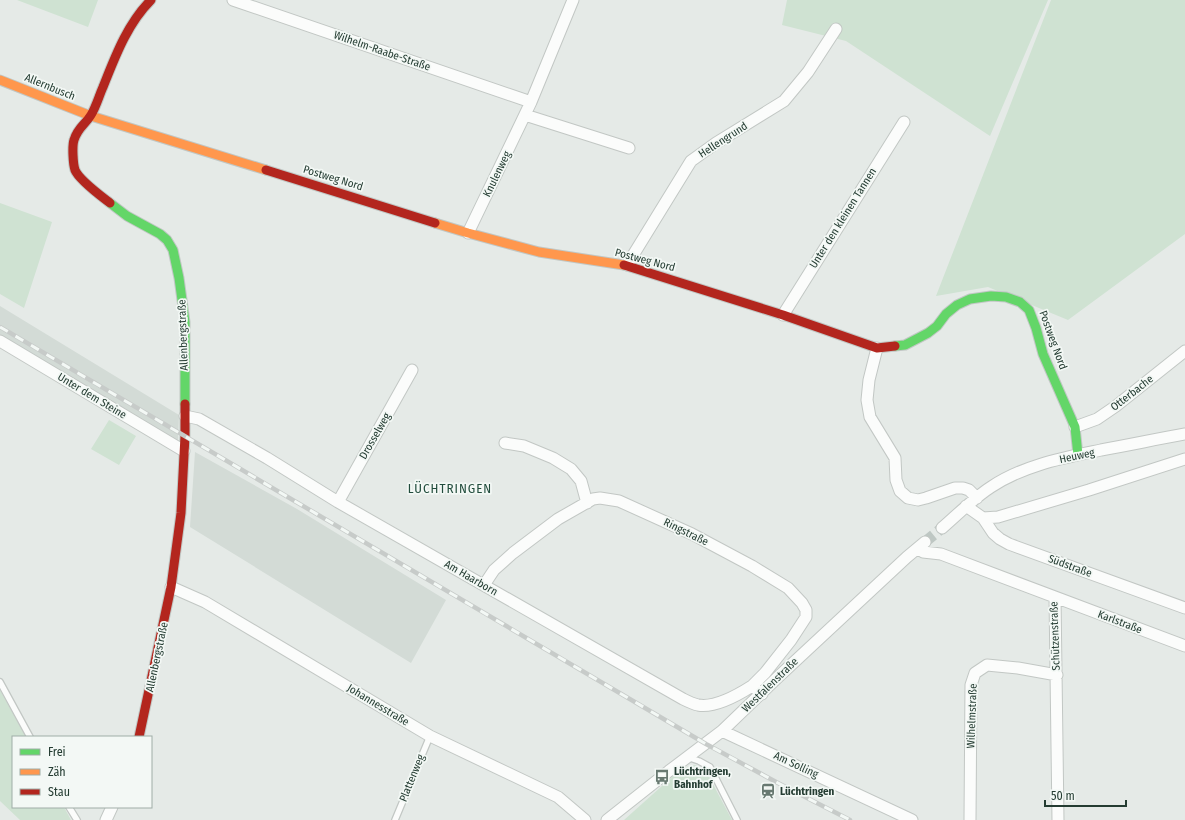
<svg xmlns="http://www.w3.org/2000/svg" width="1185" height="820" font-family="'Fira Sans Condensed',sans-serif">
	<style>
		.built { fill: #d3dbd6 }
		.green { fill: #cfe2d2 }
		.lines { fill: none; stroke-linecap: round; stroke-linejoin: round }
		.street-tunnel { stroke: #bec7c3; stroke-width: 11; stroke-dasharray: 11 5.5; stroke-linecap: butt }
		.lane-casing { stroke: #c2c7c4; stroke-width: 8 }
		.street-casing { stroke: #c2c7c4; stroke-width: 13 }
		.fast-casing { stroke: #c1c7c4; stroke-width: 11 }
		.slow-casing { stroke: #c1c7c4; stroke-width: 11 }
		.jam-casing { stroke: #c1c7c4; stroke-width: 11 }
		.lane { stroke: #fbfcfb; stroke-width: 5.5 }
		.street { stroke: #fbfcfb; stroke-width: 11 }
		.fast { stroke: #63d668; stroke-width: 9 }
		.slow { stroke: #ff974d; stroke-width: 9 }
		.jam { stroke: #b3261e; stroke-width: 9 }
		.rail-casing { stroke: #c7cbc9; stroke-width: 4.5 }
		.rail { stroke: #f3f8f5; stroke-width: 3; stroke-dasharray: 9; stroke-linecap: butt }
		.labels { text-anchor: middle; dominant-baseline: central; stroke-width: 3.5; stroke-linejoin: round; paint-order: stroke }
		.street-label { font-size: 11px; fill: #243c32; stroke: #f3f8f5 }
		.poi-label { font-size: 11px; font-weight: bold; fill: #243c32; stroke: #f3f8f5; text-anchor: start }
		.quarter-label { font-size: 13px; letter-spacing: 1px; fill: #214c3c; stroke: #f3f8f5 }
	</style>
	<rect width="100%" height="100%" fill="#e5eae7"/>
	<path class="built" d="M0 306 179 415 178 441 0 335Z
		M195 452 297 509 446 600 411 663 190 527Z"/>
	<path class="green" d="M17 0H98L88 27Z
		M787 0H1048L990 136 846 41 782 25Z
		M1051 0H1185V234L1068 320 988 287 936 296Z
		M0 203 52 222 24 308 0 294Z
		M109 420 136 436 119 465 91 449Z
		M0 690 26 737H13V807H64L71 820H20L0 801Z
		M695 765 706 771 732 820H624L682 768Z"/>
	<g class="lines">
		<path class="street-tunnel" d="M925 542 942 528"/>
		<g class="lane-casing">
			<path id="lane" d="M0 682 30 737
				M687 757 699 761 710 767 737 820
				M69 807 77 820
				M395 820 430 736"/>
		</g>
		<g class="street-casing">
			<path id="street" d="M233 0 531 102
				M525 115 629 148
				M468 233 531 102 573 0
				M627 265 691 161 716 143 784 101 808 72 836 29
				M783 315 904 122
				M0 341 184 451
				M877 348 869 380 867 400 870 417 895 458 896 480 900 491 908 498 918 500 926 498 955 488H963L969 490 977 498
				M185 416 199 419 267 458 338 502 683 699C687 701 693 704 698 705 715 708 738 695 752 686L762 694
				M1075 427 1097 419 1116 406 1185 351
				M505 443 524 446 553 458 571 469 581 481 587 503
				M338 502 412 370
				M966 506 983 518 993 533 1000 539 1009 544 1185 608
				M983 518 998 517 1089 490 1185 459
				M942 528C958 514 974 498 991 487 1024 465 1063 458 1101 450 1129 445 1157 439 1185 434
				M918 548 923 552 941 554 1185 646
				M484 585 494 570 513 553 558 519 593 499 600 498 619 501 692 534 752 566 788 588 802 603 806 610V617L791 640 765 673 752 686
				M171 587 205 602 430 736 558 797 585 820
				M1055 597 1058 820
				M722 731 912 820
				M106 820 112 807
				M607 820 669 771 722 731 777 678 907 557 925 542
				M970 820 971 685 975 673 987 665 1018 668 1057 675"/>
		</g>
		<g class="fast-casing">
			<path id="fast" d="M110 203 127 216 160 234 167 240 173 250 179 278 185 322V404
				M895 346 905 345 928 333 937 326 946 314 957 305 970 299 991 296 1006 297 1020 302 1029 310 1036 328 1043 354 1075 427 1078 455"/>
		</g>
		<g class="slow-casing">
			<path id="slow" d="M0 80 91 116 266 170
				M435 223 468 233 539 252 624 265"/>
		</g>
		<g class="jam-casing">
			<path id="jam" d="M266 170 435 223
				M110 203C101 196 79 180 75 170 73 164 72 146 74 140 78 127 85 125 91 115 96 107 99 96 103 87 115 57 127 24 151 0
				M624 265 783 315 877 348 895 346
				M139 737 171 587 181 513 185 436V404"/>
		</g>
		<use href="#lane" class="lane"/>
		<use href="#street" class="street"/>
		<use href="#fast" class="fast"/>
		<use href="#slow" class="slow"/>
		<use href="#jam" class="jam"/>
		<g class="rail-casing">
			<path id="rail" d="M0 327 706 744 778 783 850 820"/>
		</g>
		<use href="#rail" class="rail"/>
	</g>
	<defs>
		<g id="bus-bare" transform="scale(1.2)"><path d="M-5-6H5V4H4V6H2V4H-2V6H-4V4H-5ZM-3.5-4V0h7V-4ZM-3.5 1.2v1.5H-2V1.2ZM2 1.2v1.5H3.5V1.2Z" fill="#687971" stroke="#f3f8f5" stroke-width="2.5" paint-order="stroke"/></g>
		<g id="station-bare" transform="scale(1.2)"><path d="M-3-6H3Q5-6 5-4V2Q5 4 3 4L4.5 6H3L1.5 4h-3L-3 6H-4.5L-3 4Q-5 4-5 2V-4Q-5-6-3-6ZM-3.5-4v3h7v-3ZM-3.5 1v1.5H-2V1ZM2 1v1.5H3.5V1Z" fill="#687971" stroke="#f3f8f5" stroke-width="2.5" paint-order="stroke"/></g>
	</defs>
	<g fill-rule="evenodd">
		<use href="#bus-bare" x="662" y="777"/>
		<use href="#station-bare" x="768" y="791"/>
	</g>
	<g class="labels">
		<g class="street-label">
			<text transform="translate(382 51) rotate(19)">Wilhelm-Raabe-Straße</text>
			<text transform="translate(50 87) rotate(22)">Allernbusch</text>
			<text transform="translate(723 140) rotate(-33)">Hellengrund</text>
			<text transform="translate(497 174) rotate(-64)">Knulenweg</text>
			<text transform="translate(333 178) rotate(17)">Postweg Nord</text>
			<text transform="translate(843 218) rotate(-58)">Unter den kleinen Tannen</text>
			<text transform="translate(645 260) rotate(15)">Postweg Nord</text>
			<text transform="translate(183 335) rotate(-92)">Allenbergstraße</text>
			<text transform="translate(1053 340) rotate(70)">Postweg Nord</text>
			<text transform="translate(1132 393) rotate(-38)">Otterbache</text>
			<text transform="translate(92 396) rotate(31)">Unter dem Steine</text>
			<text transform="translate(375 436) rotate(-60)">Drosselweg</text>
			<text transform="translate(1077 456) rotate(-12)">Heuweg</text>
			<text transform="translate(686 532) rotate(26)">Ringstraße</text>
			<text transform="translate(1070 566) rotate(20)">Südstraße</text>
			<text transform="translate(471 578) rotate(30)">Am Haarborn</text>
			<text transform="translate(1120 622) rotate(21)">Karlstraße</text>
			<text transform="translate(1055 636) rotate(-92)">Schützenstraße</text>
			<text transform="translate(157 657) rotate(-78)">Allenbergstraße</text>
			<text transform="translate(770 685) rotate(-44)">Westfalenstraße</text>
			<text transform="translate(378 705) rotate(31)">Johannesstraße</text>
			<text transform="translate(972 716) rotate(-88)">Wilhelmstraße</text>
			<text transform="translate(796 765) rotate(25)">Am Solling</text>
			<text transform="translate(412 778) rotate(-68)">Plattenweg</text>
		</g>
		<g class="poi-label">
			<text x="674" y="771">Lüchtringen,<tspan x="674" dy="13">Bahnhof</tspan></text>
			<text x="780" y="791">Lüchtringen</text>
		</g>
		<g class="quarter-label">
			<text x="450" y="488">LÜCHTRINGEN</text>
		</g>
	</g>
	<rect x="12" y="736" width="140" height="72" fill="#f3f8f5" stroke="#a0ada7"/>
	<rect x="20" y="749" width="20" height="6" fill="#63d668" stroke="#a0ada7"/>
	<text x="48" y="756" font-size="12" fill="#243c32">Frei</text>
	<rect x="20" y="769" width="20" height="6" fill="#ff974d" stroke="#a0ada7"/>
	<text x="48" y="776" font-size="12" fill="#243c32">Zäh</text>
	<rect x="20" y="789" width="20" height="6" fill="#b3261e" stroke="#a0ada7"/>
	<text x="48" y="796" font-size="12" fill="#243c32">Stau</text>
	<path d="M1045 800v6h81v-6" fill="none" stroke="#243c32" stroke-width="2"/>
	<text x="1051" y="800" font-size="12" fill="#243c32" stroke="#f3f8f5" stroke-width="3" paint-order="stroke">50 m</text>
</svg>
